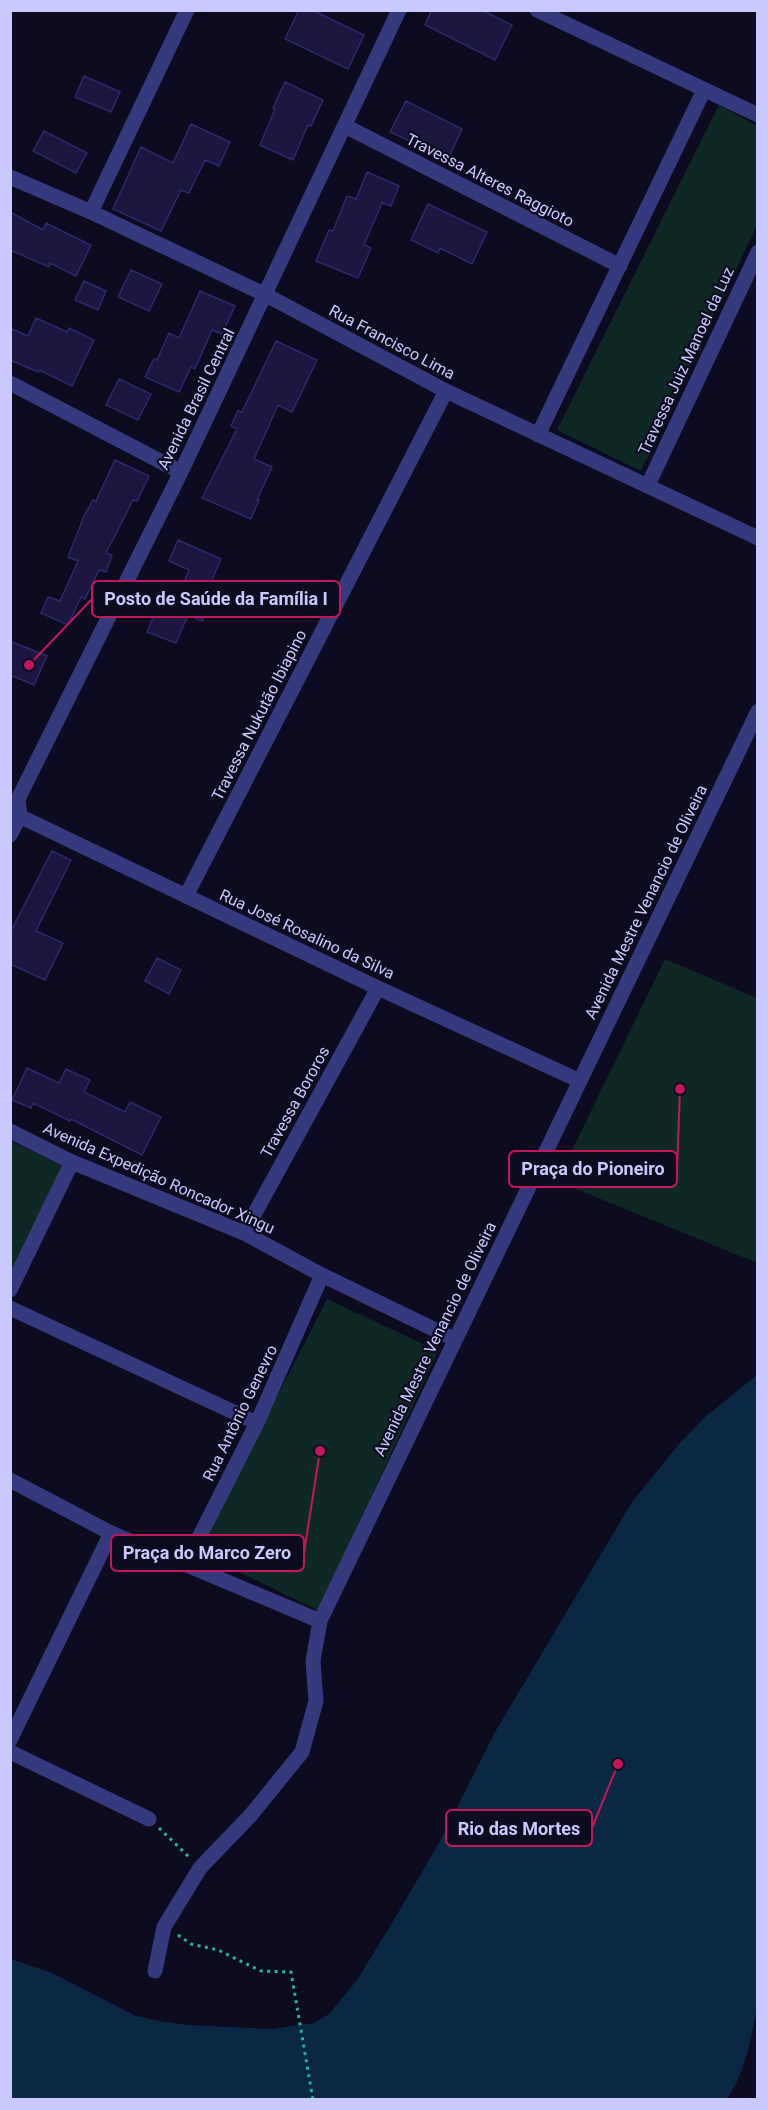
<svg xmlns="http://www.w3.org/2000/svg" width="768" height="2110" font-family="Roboto,sans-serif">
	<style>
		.green { fill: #0e2925 }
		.water { fill: #0a2744 }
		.building { fill: #1b1740; stroke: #2f286d; stroke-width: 1.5 }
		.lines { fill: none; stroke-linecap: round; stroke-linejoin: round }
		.path { stroke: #2ab29c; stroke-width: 3; stroke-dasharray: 3 4.5; stroke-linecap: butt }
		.minor { stroke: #353a7f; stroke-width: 15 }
		.labels { text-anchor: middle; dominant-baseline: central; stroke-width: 4.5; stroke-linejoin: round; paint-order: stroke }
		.street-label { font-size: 16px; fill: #c9c9ff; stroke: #0d0b1f }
		.leader { fill: none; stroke: #c2185b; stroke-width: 2 }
		.callout-dot { fill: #c2185b; stroke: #0d0b1f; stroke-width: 2 }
		.callout { fill: #0d0b1f; stroke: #c2185b; stroke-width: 2 }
		.callout-label { font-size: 18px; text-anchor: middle; font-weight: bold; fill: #c9c9ff }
	</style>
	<rect width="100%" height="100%" fill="#0d0b1f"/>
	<path class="green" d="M719 105 757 126V225L641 471 557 430Z
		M665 959 757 998V1263L557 1181Z
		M11 1141 65 1167 11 1279Z
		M327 1299 438 1351 319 1611 198 1552Z"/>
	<path class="water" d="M757 1375 758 1999C753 2032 746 2072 727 2099H11V1959L52 1973 136 2016 160 2021 187 2025 272 2029 314 2023 329 2014 357 1980 395 1918 440 1841 495 1732 632 1502 679 1444 706 1416Z"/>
	<path class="building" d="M299 10H312L364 35 348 69 285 39Z
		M432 10H482L512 25 495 60 425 25Z
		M84 76 120 92 111 112 75 97Z
		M285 82 323 100 311 126 308 125 293 160 260 145 275 109 273 108Z
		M406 101 462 129 448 159 390 132Z
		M191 124 230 142 219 166 205 160 189 193 181 190 161 231 113 209 141 147 173 163Z
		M44 131 87 153 76 173 33 151Z
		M367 172 399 186 391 206 382 203 364 245 371 248 358 278 316 261 329 230 333 231 347 196 356 199Z
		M428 204 487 232 472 264 440 248 438 253 411 240Z
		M10 212 43 230 46 223 91 245 76 276 50 263 49 267 10 250Z
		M131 270 162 284 149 311 118 297Z
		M84 281 106 291 98 310 75 300Z
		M200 291 235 306 222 334 212 330 195 369 191 367 179 392 145 377 154 359 157 360 169 333 179 338Z
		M36 318 67 332 69 328 94 340 72 386 39 370 38 372 10 360V328L28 336Z
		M276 341 317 360 292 412 278 405 254 459 272 467 257 500H259L251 519 202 498 237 429 231 426 238 411 242 412Z
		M119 379 151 394 138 420 106 405Z
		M115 460 149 476 137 501 133 500 106 553 112 555 106 572 99 570 85 599 81 597 68 625 41 613 48 597 60 601 78 561 68 557 84 516 93 500 96 501Z
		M178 540 221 559 205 596 212 599 202 621 188 615 176 643 147 632 157 608 171 614 189 570 169 561Z
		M10 641 47 656 34 685 10 675Z
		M52 851 71 860 36 931 63 943 45 980 10 964V933Z
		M157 958 181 970 169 994 145 981Z
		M27 1068 59 1083 66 1069 90 1080 84 1092 125 1112 130 1102 161 1117 142 1155 71 1119 70 1121 33 1103 31 1108 12 1100Z"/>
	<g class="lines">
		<path class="path" d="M159 1828 189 1857
			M178 1935 191 1944 218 1950 261 1971 291 1972 313 2100"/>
		<path class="minor" d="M537 10 758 115
			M345 126 620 266
			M10 177 91 212 266 295 446 391 758 538
			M91 212 187 10
			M10 383 181 472
			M538 435 704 90
			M648 485 758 252
			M11 812 378 988 580 1081
			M10 835 20 816 18 799 181 472 399 10
			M186 896 446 391
			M10 1131 72 1162 244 1233 322 1275 454 1339
			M244 1233 378 988
			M10 1290 72 1162
			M10 1308 257 1423
			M10 1480 111 1533 320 1621
			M185 1565 257 1423 322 1275
			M10 1740 111 1533
			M10 1752 149 1819
			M155 1971 164 1927 200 1868 250 1816 302 1752 316 1701 313 1661 320 1621 758 711"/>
	</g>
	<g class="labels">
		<g class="street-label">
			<text transform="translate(490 180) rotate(27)">Travessa Alteres Raggioto</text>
			<text transform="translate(392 342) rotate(28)">Rua Francisco Lima</text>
			<text transform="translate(686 361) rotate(-65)">Travessa Juiz Manoel da Luz</text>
			<text transform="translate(196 399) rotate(-64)">Avenida Brasil Central</text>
			<text transform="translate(259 715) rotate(-63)">Travessa Nukutão Ibiapino</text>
			<text transform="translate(646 902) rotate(-64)">Avenida Mestre Venancio de Oliveira</text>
			<text transform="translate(307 934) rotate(25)">Rua José Rosalino da Silva</text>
			<text transform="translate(295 1102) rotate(-61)">Travessa Bororos</text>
			<text transform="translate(159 1178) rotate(24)">Avenida Expedição Roncador Xingu</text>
			<text transform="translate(435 1339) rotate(-64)">Avenida Mestre Venancio de Oliveira</text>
			<text transform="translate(240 1413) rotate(-64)">Rua Antônio Genevro</text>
		</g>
	</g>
	<path class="leader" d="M29 665L92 599M680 1089L677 1169M320 1451L304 1553M618 1764L592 1828"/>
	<g class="callout-dot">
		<circle cx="29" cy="665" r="6"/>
		<circle cx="680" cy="1089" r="6"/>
		<circle cx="320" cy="1451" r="6"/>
		<circle cx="618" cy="1764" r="6"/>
	</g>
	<g class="callout">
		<rect x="92" y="581" width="248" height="36" rx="6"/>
		<rect x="509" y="1151" width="168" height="36" rx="6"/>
		<rect x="111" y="1535" width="193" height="36" rx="6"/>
		<rect x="446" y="1810" width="146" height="36" rx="6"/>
	</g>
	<g class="callout-label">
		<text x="216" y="605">Posto de Saúde da Família I</text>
		<text x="593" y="1175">Praça do Pioneiro</text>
		<text x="207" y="1559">Praça do Marco Zero</text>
		<text x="519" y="1835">Rio das Mortes</text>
	</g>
	<rect width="768" height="2110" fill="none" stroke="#c9c9ff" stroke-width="24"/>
</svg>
